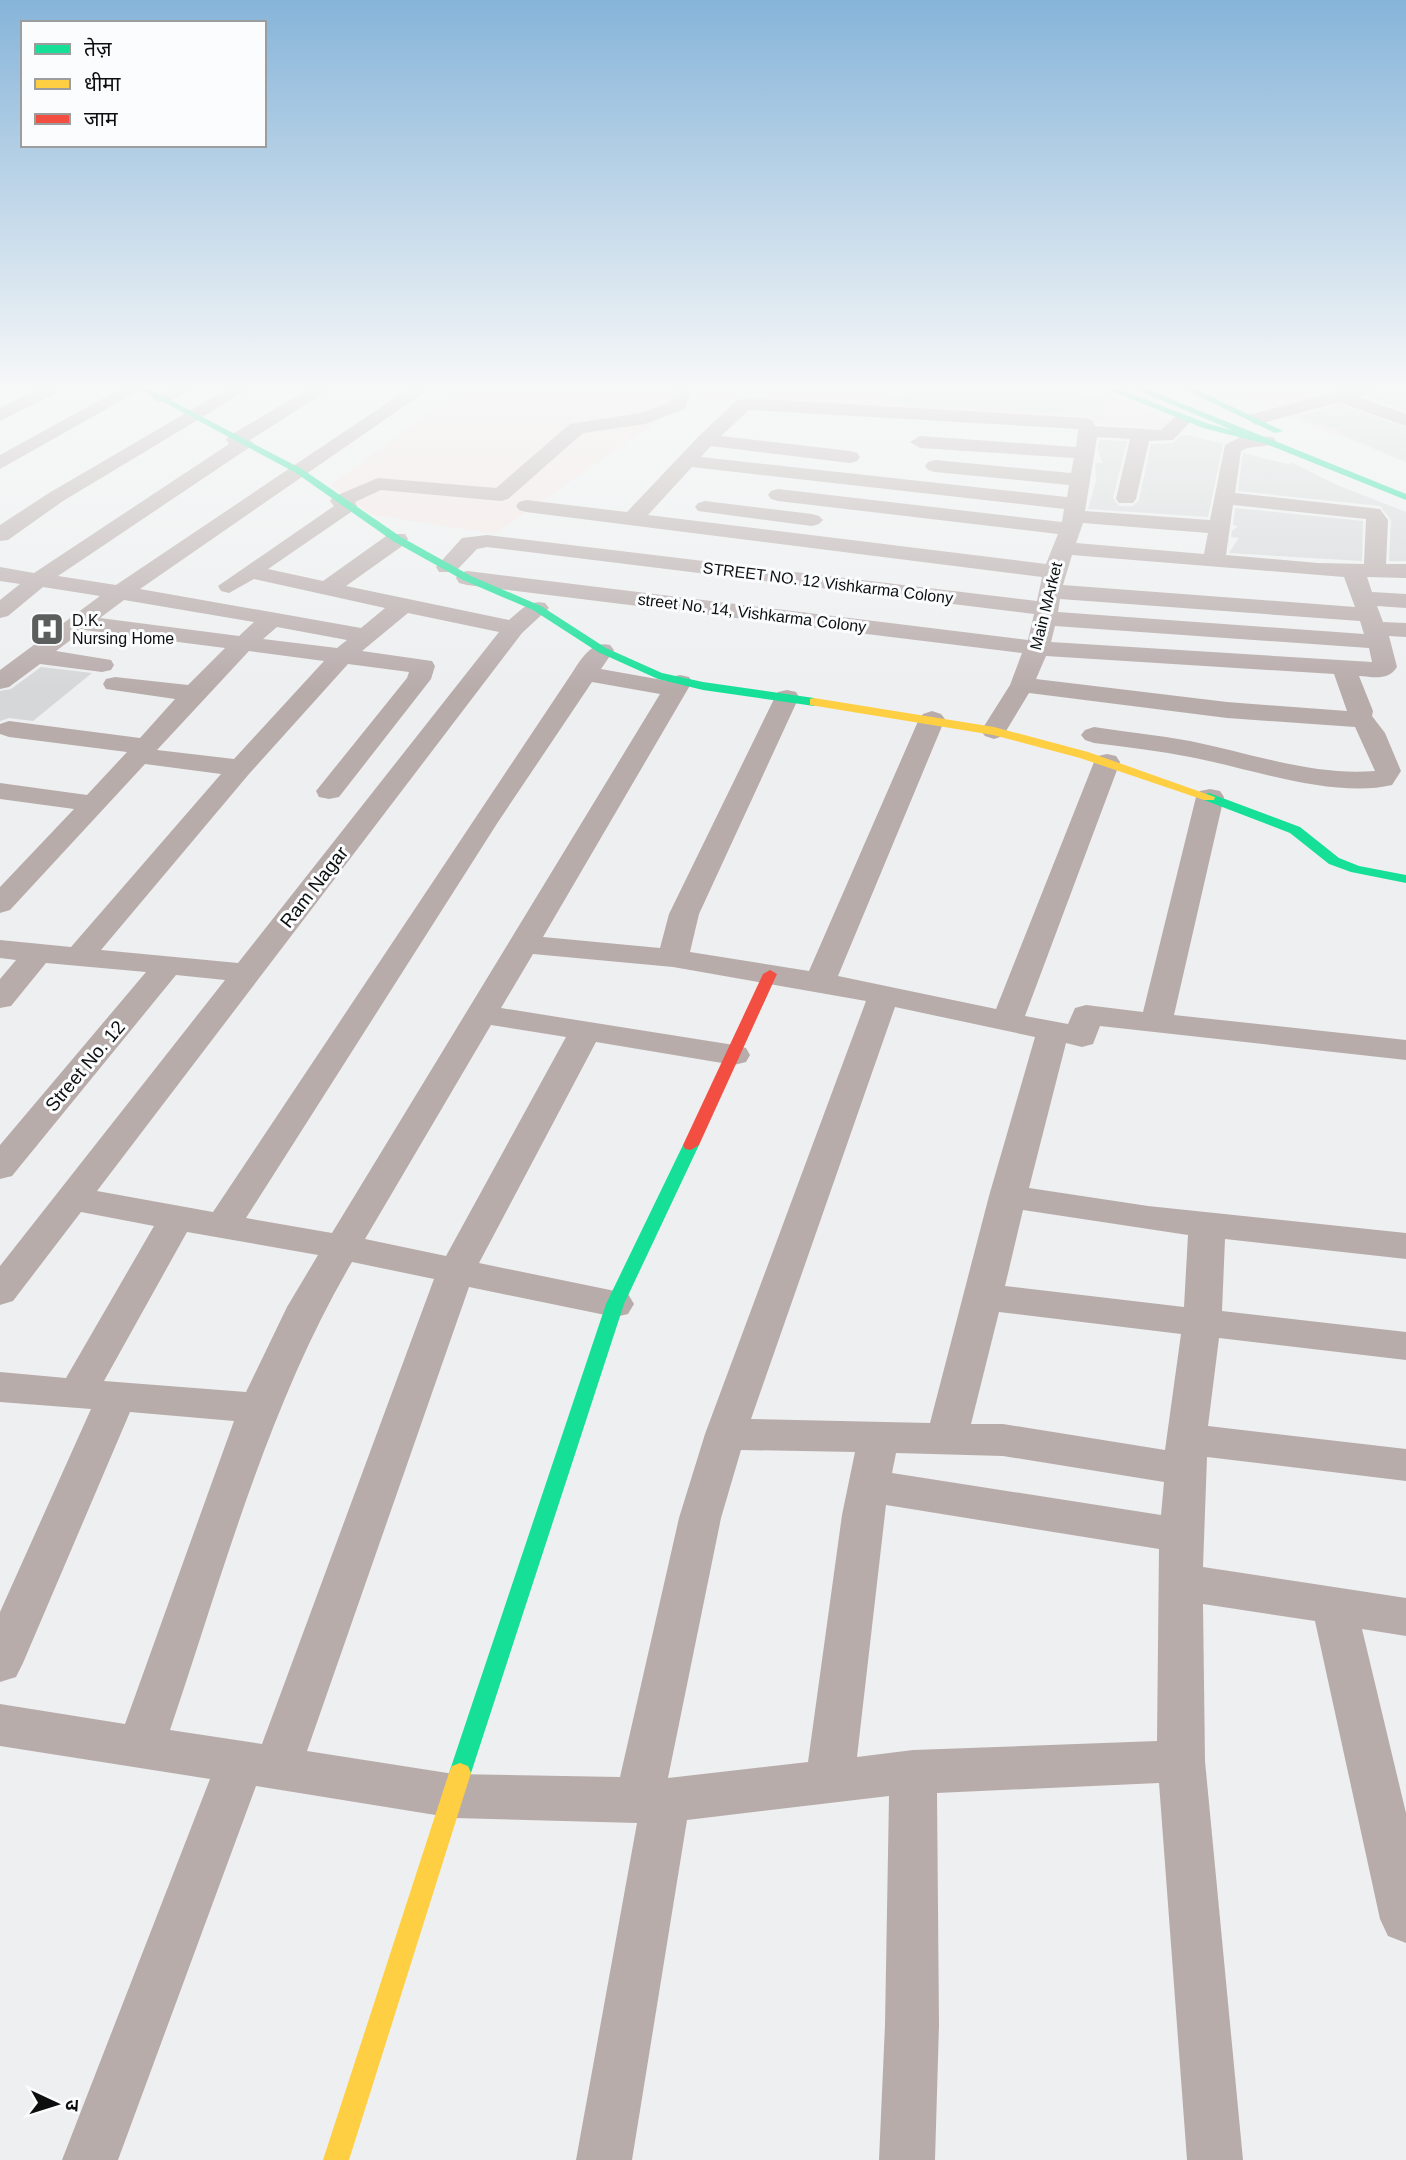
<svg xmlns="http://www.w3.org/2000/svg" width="1406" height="2160" font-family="Arial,'Noto Sans Devanagari',sans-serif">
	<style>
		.industrial { fill: #f4e6e3 }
		.building { fill: #d6d7d8 }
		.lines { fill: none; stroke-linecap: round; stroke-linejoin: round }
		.street { fill: #b8acab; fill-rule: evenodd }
		.fast { fill: #16e098; fill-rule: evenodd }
		.slow { fill: #ffcf43; fill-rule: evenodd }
		.jam { fill: #f24e42; fill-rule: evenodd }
		.labels { text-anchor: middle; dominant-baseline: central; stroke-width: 6; stroke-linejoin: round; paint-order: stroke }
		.far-street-label { font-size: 16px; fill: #0d0e0e; stroke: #fafcfe }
		.far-poi-label { font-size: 16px; fill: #0d0e0e; stroke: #fafcfe; text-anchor: start }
		.street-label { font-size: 19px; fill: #0d0e0e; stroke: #fafcfe }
	</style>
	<rect width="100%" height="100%" fill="#eeeff0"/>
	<path class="industrial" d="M462 389H1095L1171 420 1167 428 690 399 494 534 370 514 331 485Z
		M1213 389H1406V462L1228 395Z"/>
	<path class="building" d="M941 389H1041L1104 396V420L1085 415 885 404V396Z
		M1393 389 1406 392V411L1369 398Z
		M1339 405 1406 428V462L1336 432 1341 431 1297 418Z
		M1188 435 1223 444 1208 517 1088 509 1096 481 1095 463H1102L1098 449 1099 440 1127 441 1113 498 1119 506H1133L1139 500 1151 444 1173 443 1180 436Z
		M1243 453 1291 465V462L1337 485 1406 512V561H1389L1391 520 1380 506 1238 491Z
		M1235 508 1363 521 1362 561 1229 553 1239 538 1231 537 1232 531 1238 526 1233 525Z
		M41 667 92 673 33 721 9 718 0 721V691L11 689Z"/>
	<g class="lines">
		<path class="street" d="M37 389H60L57 393 0 421V408Z
			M120 389H142L0 469V455Z
			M167 389H191L169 402H155L153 398Z
			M227 389H249L63 501 8 540 0 541V525L49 493Z
			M308 389H330L250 440 253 443 250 447 58 576 116 585 408 389H429L140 589 361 628 385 608 254 579 229 593 221 591 218 586 334 506 330 501 333 497 378 478 496 488 570 424 641 413 670 402 675 389 692 390 685 409 645 424 583 433 508 499 501 501 381 490 355 502 357 506 354 510 268 569 323 581 389 534H405L408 539 405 544 346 586 509 620C521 610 529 599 545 603L549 608 522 633 97 1191 213 1212 572 673C581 659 592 640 610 645L614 650 601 669 668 681 671 677 680 675 689 677 692 682 543 937 660 948 669 914 775 697 778 692 787 690 796 692 799 697 699 914 690 952 809 971 919 719 923 714 932 711 941 714 945 719 838 976 996 1009 1094 762 1098 756 1107 754 1116 756 1120 762 1025 1016 1068 1024 1075 1008 1086 1005 1143 1012 1196 797 1200 791 1210 789 1220 791 1224 797 1174 1015 1406 1040V1060L1100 1026 1093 1044 1082 1047 1066 1043 1029 1188 1148 1206 1406 1233V1259L1225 1239 1222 1311 1406 1332V1360L1219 1338 1208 1426 1406 1449V1481L1207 1457 1203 1567 1406 1598V1636L1362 1629 1406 1813V1943L1388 1936 1380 1919 1315 1621 1203 1604 1205 1761 1243 2160H1187L1159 1783 937 1793 939 2025 935 2160H879L885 2025 889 1796 687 1820 632 2160H576L637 1823 454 1818 256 1786 118 2160H62L210 1779 0 1746V1704L125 1724 234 1421 130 1412 23 1663 16 1677 0 1682V1612L91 1409 0 1402V1372L66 1378 154 1226 81 1212 13 1301 0 1305V1266L225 980 176 975 12 1176 0 1179V1145L146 972 46 963 11 1006 0 1008V979L16 960 0 958V940L71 947 221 774 145 764 10 910 0 913V887L74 809 0 799V783L87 795 127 752 9 737 0 734V724L9 721 140 738 175 699 106 689 103 684 106 679 115 677 188 685 225 648 84 630 56 651 111 660 114 665 111 670 102 672 40 664 9 687 0 689V670L100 596 43 587 8 616 0 618V600L20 584 0 581V567L34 573 229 444 226 440 229 436ZM124 600 254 622 239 636 100 618ZM408 613 499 632 238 963 101 950 249 774 348 664 409 672 407 678 316 791 319 797 329 799 339 797 431 679 435 666 432 661 362 651ZM277 627 347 640 337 648 263 639ZM249 651 324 661 234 759 157 750ZM592 682 660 694 332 1233 246 1218 498 822ZM533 954 673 967 866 1001 705 1434 679 1518 620 1777 454 1774 307 1751 469 1287 615 1317 628 1314 634 1304 628 1294 615 1291 479 1263 596 1042 734 1065 746 1062 750 1055 746 1048 734 1045 501 1008ZM895 1007 1035 1037 989 1196 930 1423 751 1419ZM491 1025 566 1037 446 1256 365 1239ZM1023 1210 1188 1235 1184 1307 1005 1286ZM187 1232 318 1255 287 1307 246 1392 104 1381ZM352 1262 434 1279 262 1744 170 1730C223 1574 268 1405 352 1262ZM999 1312 1181 1334 1165 1450 1003 1424H971ZM741 1450 855 1452 842 1515 808 1762 668 1778 721 1518ZM896 1453 1003 1456 1164 1482 1161 1515 892 1473ZM886 1505 1159 1549 1157 1741 913 1750 857 1757Z
			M1346 389H1375L1372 393 1358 397 1406 414V426L1338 402 1256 425 1247 419 1249 415Z
			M744 398 1085 418 1092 420 1095 426 1161 430 1176 416H1190L1192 420 1173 440 1149 441 1136 499 1133 503H1119L1116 499 1130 439 1097 437 1085 511 1210 520 1225 445 1242 436 1273 437 1276 441 1273 445 1247 448 1241 451 1235 493 1380 509 1388 520 1386 564H1406V578L1367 577 1372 592 1406 594V608L1377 606 1383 622 1406 623V637L1389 636 1397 667C1388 681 1374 677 1359 676L1373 711 1372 716 1385 733 1401 771 1392 785C1335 799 1248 768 1190 757 1159 751 1126 747 1094 743L1085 740 1081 735 1085 730 1094 727C1126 732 1158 735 1190 741 1250 753 1312 776 1375 771L1355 727 1227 718 1029 693 1003 736 994 739 985 736 981 731 1010 685 1022 653 467 585 459 583 456 578 459 573 467 571 1028 640 1034 614 487 547 477 549 455 572H439L436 567 462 538 487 535 1037 601 1042 577 526 512 519 510 516 506 519 502 526 500 627 512 699 436 737 400ZM749 410 1078 429V431L1076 447 920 436 910 442 920 448 1074 458 1071 473 935 460 928 462 925 466 928 470 935 472 1069 485 1067 497 701 457 711 446 850 463 857 461 860 457 857 453 850 451 721 436ZM692 467 1064 509 1062 522 778 489 771 491 768 495 771 499 778 501 1058 534 1046 564 648 515ZM1233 505 1366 519 1364 564 1318 563 1226 555ZM1083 523 1208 533 1204 554 1076 543ZM1072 555 1344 577 1355 607 1063 585ZM1060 599 1360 621 1364 634 1058 612ZM1055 626 1369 648 1372 662 1051 642ZM1046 656 1334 674 1347 711 1227 702 1036 679Z
			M705 501 812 514 819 516 823 520 819 524 812 526 698 511 695 507 698 503Z"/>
		<path class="fast" d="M139 389H149L302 469 401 537 471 576 541 606 606 648 662 673 703 682 814 698 820 702 814 706 703 690 658 679 598 652 533 610 463 580 393 541 296 473Z
			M1107 389H1118L1209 424 1232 430 1135 389H1146L1406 494V500L1266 444 1203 428Z
			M1184 389H1195L1283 431 1275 433Z
			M1209 793 1300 827 1339 858 1359 866 1406 875V883L1351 872 1329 864 1290 833 1204 800V794Z
			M691 1140 699 1145 624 1304 471 1773 468 1780 460 1783 452 1780 449 1773 606 1304 683 1145Z"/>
		<path class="slow" d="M814 698 994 727 1088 752 1215 797 1214 800H1204L1080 758 993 735 810 705V699Z
			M460 1763 468 1766 471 1773 349 2160H323L449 1773 452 1766Z"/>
		<path class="jam" d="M770 970 777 974 699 1145 691 1150 685 1149 683 1145 763 974Z"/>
	</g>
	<linearGradient id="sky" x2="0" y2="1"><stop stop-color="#86b4d9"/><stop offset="0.56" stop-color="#f7f8f8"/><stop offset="1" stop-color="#f7f8f8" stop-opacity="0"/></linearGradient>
	<rect width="1406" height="691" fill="url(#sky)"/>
	<defs>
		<g id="hospital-square" transform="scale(1.75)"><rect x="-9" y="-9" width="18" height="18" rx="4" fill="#5c5d5d" stroke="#fafcfe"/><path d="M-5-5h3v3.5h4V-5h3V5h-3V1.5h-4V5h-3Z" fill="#fff"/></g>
	</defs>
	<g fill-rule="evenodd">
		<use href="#hospital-square" x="47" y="629"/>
	</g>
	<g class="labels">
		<g class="far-street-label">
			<text transform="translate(828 583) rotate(7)">STREET NO. 12 Vishkarma Colony</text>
			<text transform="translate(1046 606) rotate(-76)">Main MArket</text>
			<text transform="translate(752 613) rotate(7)">street No. 14, Vishkarma Colony</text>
		</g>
		<g class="far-poi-label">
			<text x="72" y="620">D.K.<tspan x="72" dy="18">Nursing Home</tspan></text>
		</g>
		<g class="street-label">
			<text transform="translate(314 887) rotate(-52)">Ram Nagar</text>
			<text transform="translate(85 1066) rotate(-50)">Street No. 12</text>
		</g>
	</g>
	<rect x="21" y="21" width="245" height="126" fill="#fafcfe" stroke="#9b9d9e" stroke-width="2"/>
	<rect x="35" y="44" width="35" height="10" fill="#16e098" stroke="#9b9d9e" stroke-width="2"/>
	<text x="84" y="56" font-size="21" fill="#0d0e0e">तेज़</text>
	<rect x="35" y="79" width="35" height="10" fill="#ffcf43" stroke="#9b9d9e" stroke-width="2"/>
	<text x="84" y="91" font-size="21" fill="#0d0e0e">धीमा</text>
	<rect x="35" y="114" width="35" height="10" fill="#f24e42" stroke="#9b9d9e" stroke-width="2"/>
	<text x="84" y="126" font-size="21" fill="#0d0e0e">जाम</text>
	<g transform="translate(56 2104) rotate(94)" stroke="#fafcfe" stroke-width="5" paint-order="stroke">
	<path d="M0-5L12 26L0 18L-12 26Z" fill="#0d0e0e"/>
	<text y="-10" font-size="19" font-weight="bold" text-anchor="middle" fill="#0d0e0e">उ</text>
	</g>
</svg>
